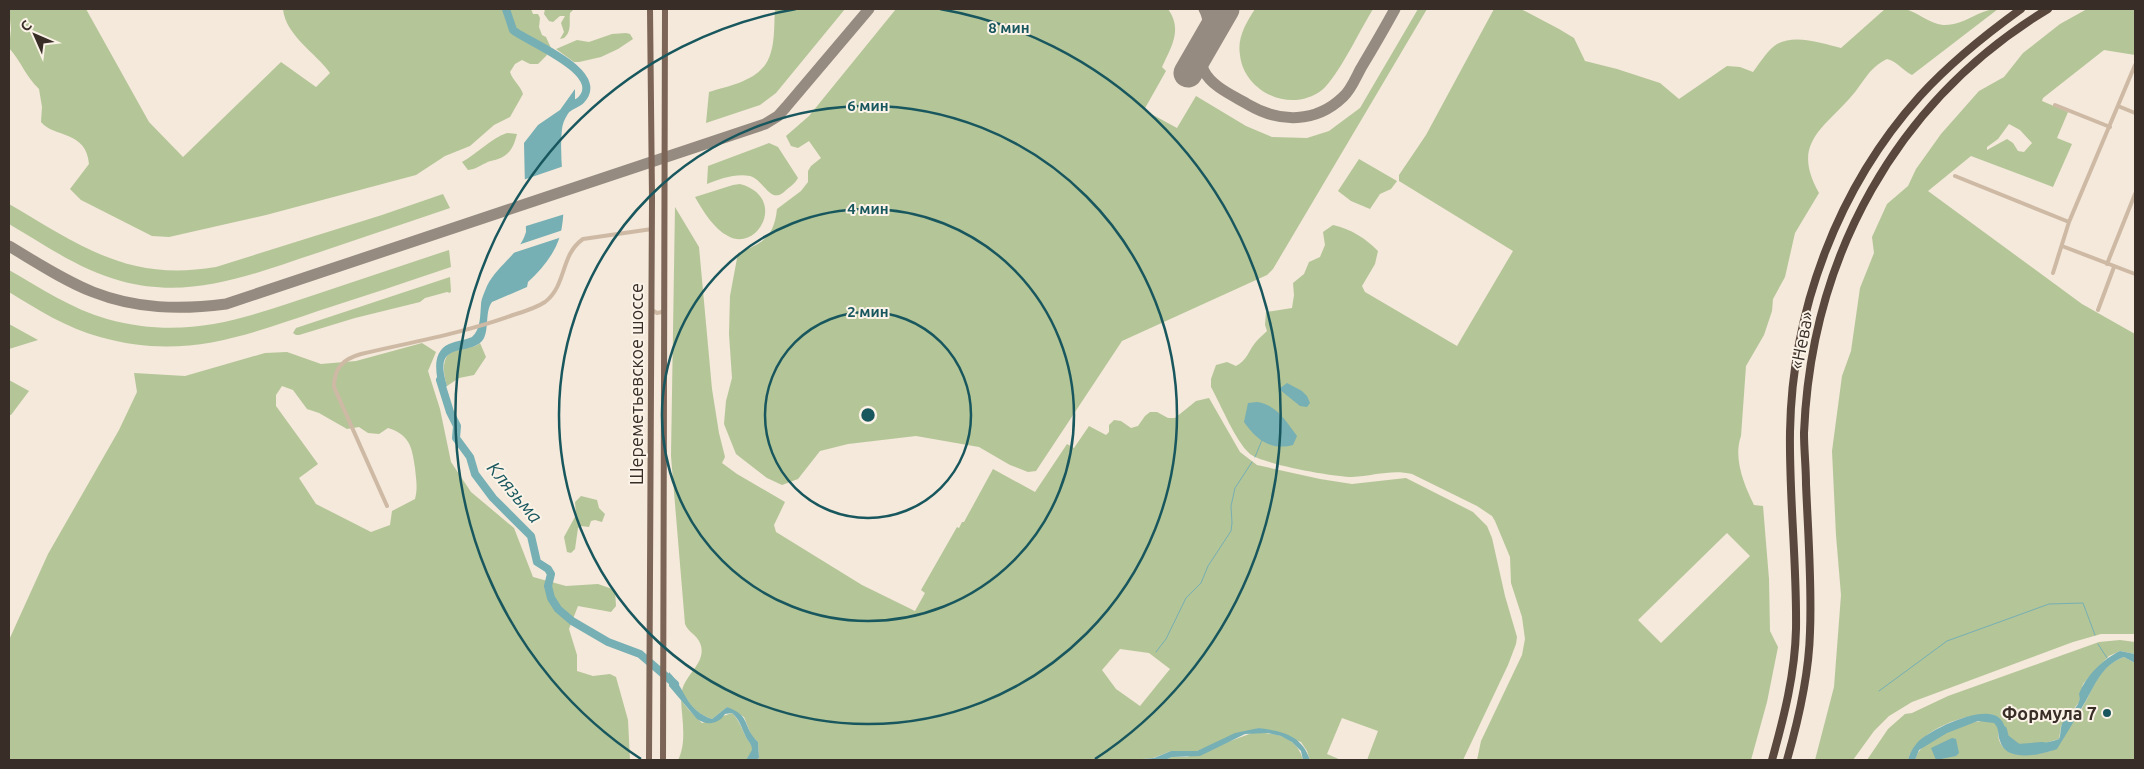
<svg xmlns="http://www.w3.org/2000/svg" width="2144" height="769" font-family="Ubuntu,sans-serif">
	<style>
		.green { fill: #b4c598; fill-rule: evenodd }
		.water { fill: #76afb4 }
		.pier { fill: #f4e9da }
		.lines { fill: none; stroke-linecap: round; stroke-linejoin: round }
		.stream { stroke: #76afb4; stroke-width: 1 }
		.river { stroke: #76afb4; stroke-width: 8 }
		.taxiway { stroke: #968b80; stroke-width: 11 }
		.runway { stroke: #968b80; stroke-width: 29 }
		.minor { stroke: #ceb9a5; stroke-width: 4 }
		.primary { stroke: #7c6456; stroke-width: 6 }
		.motorway { stroke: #5a473d; stroke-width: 8 }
		.ring { fill: none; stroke: #18575e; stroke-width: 2.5 }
		.poi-dot { fill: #18575e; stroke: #fbf3e7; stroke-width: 2 }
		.labels { text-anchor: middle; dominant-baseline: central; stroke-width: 4; stroke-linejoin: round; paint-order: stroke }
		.street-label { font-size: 18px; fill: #382d27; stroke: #fbf3e7 }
		.poi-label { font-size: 18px; font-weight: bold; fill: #382d27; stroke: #fbf3e7; text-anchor: end }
		.water-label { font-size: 19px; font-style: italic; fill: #18575e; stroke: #fbf3e7 }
		.centre { fill: #18575e; stroke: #fbf3e7; stroke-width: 2.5 }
		.ring-label { font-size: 15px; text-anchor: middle; font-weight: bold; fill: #18575e; stroke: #fbf3e7; stroke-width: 4; stroke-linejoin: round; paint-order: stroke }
	</style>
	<rect width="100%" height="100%" fill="#f4e9da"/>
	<path class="green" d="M9 9H86L149 122 183 157 281 62 316 87 330 73C315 52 286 36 283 9H504C505 34 526 42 546 53L547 55 538 64H530L522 60 515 64 510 72C513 81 520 85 523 94L510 117 494 125 470 146 445 156 416 175 266 215 169 237 152 236 81 200 70 189 89 164C86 130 54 138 41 122L42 107 39 89C26 77 21 61 9 48L11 29Z
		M509 9H531L533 14H538L540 18 539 27 542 35 546 37 551 48 516 29 512 26Z
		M545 9H574L570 13C569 22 572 31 564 38L560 39 564 32 561 23 565 16H560L553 22 549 21 544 14Z
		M775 9H845L776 93 760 105 706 123 709 92C732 85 764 80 771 52 775 39 774 22 775 9Z
		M896 9H1168C1183 30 1171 47 1162 67L1166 71 1144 110 1177 128 1196 96 1246 126 1272 137 1307 138 1329 131 1360 108 1418 9H1427L1273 269 1267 275 1122 341 1036 471 1028 472 1010 465 979 447 916 436 848 444 820 451 798 479 782 485 767 478 736 454 724 424 726 401 732 378 729 334 730 296 738 253C762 243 774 238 777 209L801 191 808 182V171L811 166 821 158 809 141 798 148 791 146 786 136 809 116Z
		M1255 9H1373C1361 28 1338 77 1322 90 1291 114 1244 92 1240 55 1237 38 1246 23 1255 9Z
		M1494 9H1521L1559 29 1574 38 1585 61 1617 69 1660 83 1679 99 1727 66 1740 67 1753 72C1759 64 1765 54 1773 47 1790 32 1822 43 1841 48L1885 9C1891 9 1898 8 1904 9 1917 11 1929 24 1943 25 1965 26 1978 9 1998 9L1912 75C1902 70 1898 62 1887 59 1868 68 1863 84 1850 98 1820 131 1792 145 1819 193L1795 233 1785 277 1773 299 1772 311 1764 335 1746 366 1741 436C1733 458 1744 485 1754 505L1763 506 1769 579 1770 631 1778 647 1767 702 1751 760H1477L1481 741 1522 655 1525 639 1522 617 1511 583 1510 557 1495 521 1492 516 1477 506 1412 474C1392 469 1373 476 1352 477 1335 477 1260 464 1249 453 1235 440 1221 405 1211 387V379L1216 365 1227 362 1236 366C1247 360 1248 352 1255 343 1258 339 1263 335 1267 331L1265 325 1266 312 1292 308 1294 295 1293 283 1304 274 1309 262 1320 257 1325 245 1323 232 1333 225C1351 229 1365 238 1378 251L1375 264 1362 286 1365 292 1457 346 1513 251 1399 181V175L1426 135ZM1727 533 1750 556 1661 643 1638 620Z
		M2087 9H2135V55L2104 50 2043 98 2042 101 2068 112 2057 138 2072 144 2053 187 1971 156 1928 191 2082 304 2135 334V634H2101L2073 642 1912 702 1889 716 1874 731 1853 760H1815L1834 687 1841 595 1836 535 1832 451 1842 376 1851 351 1860 288 1874 253 1872 237 1887 204 1908 186 1916 169 1941 134 1979 91 2004 77 2023 53 2060 24ZM2009 124 2020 130 2032 143 2024 152 2018 151 2013 143 2007 139 1987 150V147L1998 139Z
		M626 33 630 34 633 39 618 49 601 57 579 62H574L556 49 577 40 589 42 612 34Z
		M507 133 517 134C514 146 510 155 498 159 494 161 490 160 486 163 479 166 476 169 468 170L462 162C478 153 490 139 507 133Z
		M769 143 778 147 798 178C795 184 789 187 784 192 770 204 764 180 750 176 736 173 719 179 707 184L708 166Z
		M1359 159 1397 181 1391 189 1380 194 1370 209 1351 201 1338 191Z
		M740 184C788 197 758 253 728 236 714 229 703 211 695 197L733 185Z
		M443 194 450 208C406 223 361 238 317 253 250 275 191 300 121 281 80 270 45 245 9 224V204C81 246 128 282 216 267L382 215Z
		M675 207 699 247 712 389 719 433 725 457 722 463 737 474 785 502 774 525 776 532 862 585 915 611 925 593 921 590 957 527 959 528 962 522H964L993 469 1035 492 1067 444 1074 448 1089 426 1106 435 1109 432V425L1114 420 1121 421 1131 428 1138 426 1145 416 1150 412H1157L1168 418H1175L1196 401 1209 398 1240 452 1257 465 1320 479 1352 484 1406 478 1473 512 1487 526 1492 538 1505 596 1517 637 1516 644 1508 665 1463 760H1367L1378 731 1342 718 1327 754 1341 760H1310L1307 751 1301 742 1259 728 1197 751H1171L1153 758 1132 760H756L759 758 758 742 752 737 744 717 727 707 712 719C697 714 689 705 682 691 685 674 708 662 700 643 697 635 688 632 685 624L671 456ZM1120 649 1149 653 1170 669 1140 706 1116 689 1102 670Z
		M449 250 451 267C406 282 362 297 318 311 241 337 182 360 100 337 67 328 38 310 9 292V270C40 288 72 309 107 319 188 341 244 318 320 293 363 279 406 264 449 250Z
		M450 277 451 291 450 293 447 292 425 298 420 302 355 318 299 335H296L293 333 296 328Z
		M9 324 38 340 9 349Z
		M422 343 436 352 428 371 440 409 451 462 471 492 514 528 533 577 566 586 598 584 615 590 616 606 611 612 578 606 569 629 577 655V671L593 676 610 674 616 677 628 720 630 760H9V640L48 554 119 430 137 392 134 373 185 376 265 353 287 352 321 364 356 361ZM282 386 293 390 307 409 319 413 347 429 359 427 368 433 379 434 388 428C410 435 412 447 415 468 416 479 418 488 415 499L392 511 390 525 371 532 316 504 299 478 318 464 276 406V395Z
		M480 343 486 357 474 375 459 378 447 386C443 374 440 354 457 349 465 347 473 349 480 343Z
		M9 380 29 391 11 415H9Z
		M581 496 597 500 599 508 605 514 602 522 595 520 591 521 589 527 581 526 578 528 575 549 571 553 567 552 564 537 576 515 575 502Z
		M2120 640 2135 642V654L2120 651 2109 656 2090 676 2083 684 2079 702 2061 726 2059 739 2028 748H2021L2008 741 2005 729 1994 715C1966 711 1915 732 1908 760H1867L1888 729 1905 714 1912 713 1948 696 2099 642Z
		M2124 657 2135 663V760H1915C1916 757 1918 752 1920 750 1930 737 1978 715 1994 722 2001 726 1997 734 1999 740 2006 761 2034 755 2051 751 2061 738 2071 724 2081 710 2094 689 2097 667 2124 657Z
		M681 700 688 709 702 723 732 713C740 722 740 725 745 735 747 741 752 743 753 750L746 760H678C687 743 682 719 681 700Z
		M1252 733C1274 732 1297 736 1303 760H1165L1172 757H1187Z"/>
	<path class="water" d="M575 89V100L578 104C570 108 563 120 562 129 558 164 569 201 560 236 554 255 542 269 528 282L527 287 492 302C485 311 489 328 484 338 473 359 431 336 447 386L440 390C436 375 431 352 449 344 456 341 465 340 472 337 481 329 480 315 481 305 481 299 485 291 487 286 497 265 519 255 526 232L524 143 538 125 560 110Z
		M1287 383 1302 391 1307 396 1310 403 1307 407 1300 406 1279 389Z
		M1257 402C1277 405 1286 421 1297 436L1293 445C1270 451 1256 439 1244 422L1248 403Z
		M2120 651 2135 654V663L2124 657C2099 666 2094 689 2081 709 2073 723 2065 736 2057 749 2041 755 2006 763 2000 741 1997 733 2000 729 1994 723L1978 721 1947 733 1919 750 1915 760H1908C1910 753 1912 749 1917 743 1929 730 1981 705 1998 717 2007 723 2004 733 2008 741 2018 750 2027 749 2038 744 2045 742 2052 742 2059 739 2061 735 2060 729 2062 724 2067 714 2083 706 2079 694 2086 676 2103 659 2120 651Z
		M669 672C686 689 685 710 712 719L727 707C752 716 742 727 758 742L759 758 756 760H746L752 750C752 743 747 741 745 735 740 725 741 722 732 713L725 714C719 724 707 726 697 719L669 686Z
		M1259 728C1282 731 1302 735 1310 760H1303L1301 751 1292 742 1281 736 1268 733 1245 734 1200 756 1172 757 1165 760H1132L1154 758 1171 751H1197L1235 733Z
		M1952 738 1956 739 1959 753 1956 756 1936 760 1931 748Z"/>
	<path class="pier" d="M564 166 565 214 523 227V180Z
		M563 230 562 237 510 254 518 245Z"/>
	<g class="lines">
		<path class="stream" d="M1255 457 1262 440
			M2098 644 2107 658
			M1156 652 1166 639 1186 598 1201 583 1208 566 1231 531 1232 523 1231 506 1235 488 1252 462
			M1879 691 1947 641 2049 604 2083 603 2095 635"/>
		<path class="river" d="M506 9 513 30C525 41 608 72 581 100 578 103 572 105 568 108
			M440 380 450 412 457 426 456 438 470 457 475 474 493 498 531 536 537 562 548 569 551 574 548 586 551 598 558 609 572 621 608 642 640 654 675 684
			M2003 730 2005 738 2018 748 2042 746"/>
		<path class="taxiway" d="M1204 9C1217 33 1194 51 1204 71 1212 87 1234 96 1249 105 1280 123 1316 123 1343 97 1351 90 1356 77 1361 68 1373 48 1384 29 1395 9
			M9 246C36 262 63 280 93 292 136 309 180 310 226 304L765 124 778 116 786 107 869 9"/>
		<path class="runway" d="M1188 73 1225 9"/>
		<path class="minor" d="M2055 105 2110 127
			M2118 106 2135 113
			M1955 176 2069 222
			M2062 246 2135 274
			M2107 264 2135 194
			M2053 273 2069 222 2135 65
			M652 310 657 313 662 312 664 309
			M2098 310 2114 267
			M387 506 334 387C334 368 343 359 361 354 412 342 464 333 513 315 523 312 536 308 545 302 567 285 560 255 583 239L652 229"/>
		<path class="primary" d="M649 760 652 198 650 9
			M663 760 665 9"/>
		<path class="motorway" d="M1772 760C1784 717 1795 674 1796 629 1797 563 1789 498 1790 432 1792 310 1838 187 1920 96 1950 63 1985 35 2021 9
			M1787 760C1799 718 1809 675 1810 632 1812 583 1808 533 1806 484 1806 467 1804 450 1804 433 1811 257 1896 101 2048 9"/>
	</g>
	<g class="ring">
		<circle cx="868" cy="415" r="103"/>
		<circle cx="868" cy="415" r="206"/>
		<circle cx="868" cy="415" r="309"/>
		<path d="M641 759A412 412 0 0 1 796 9M940 9A412 412 0 0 1 1095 759"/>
	</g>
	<circle class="poi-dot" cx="2107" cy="713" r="5"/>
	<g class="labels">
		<g class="street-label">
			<text transform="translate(1801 340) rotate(-79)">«Нева»</text>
			<text transform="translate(636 384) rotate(-90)">Шереметьевское шоссе</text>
		</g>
		<g class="poi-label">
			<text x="2097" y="713">Формула 7</text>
		</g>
		<g class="water-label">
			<text transform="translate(515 492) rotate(50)">Клязьма</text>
		</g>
	</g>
	<circle cx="868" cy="415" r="8" class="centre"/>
	<g class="ring-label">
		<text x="1009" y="33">8 мин</text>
		<text x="868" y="111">6 мин</text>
		<text x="868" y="214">4 мин</text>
		<text x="868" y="317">2 мин</text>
	</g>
	<rect width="2144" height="769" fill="none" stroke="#382d27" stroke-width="20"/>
	<g transform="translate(35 35) rotate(315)" stroke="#fbf3e7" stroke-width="4" paint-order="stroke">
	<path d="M0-4L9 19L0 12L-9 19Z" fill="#382d27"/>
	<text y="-8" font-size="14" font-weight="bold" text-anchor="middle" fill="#382d27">С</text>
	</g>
</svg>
